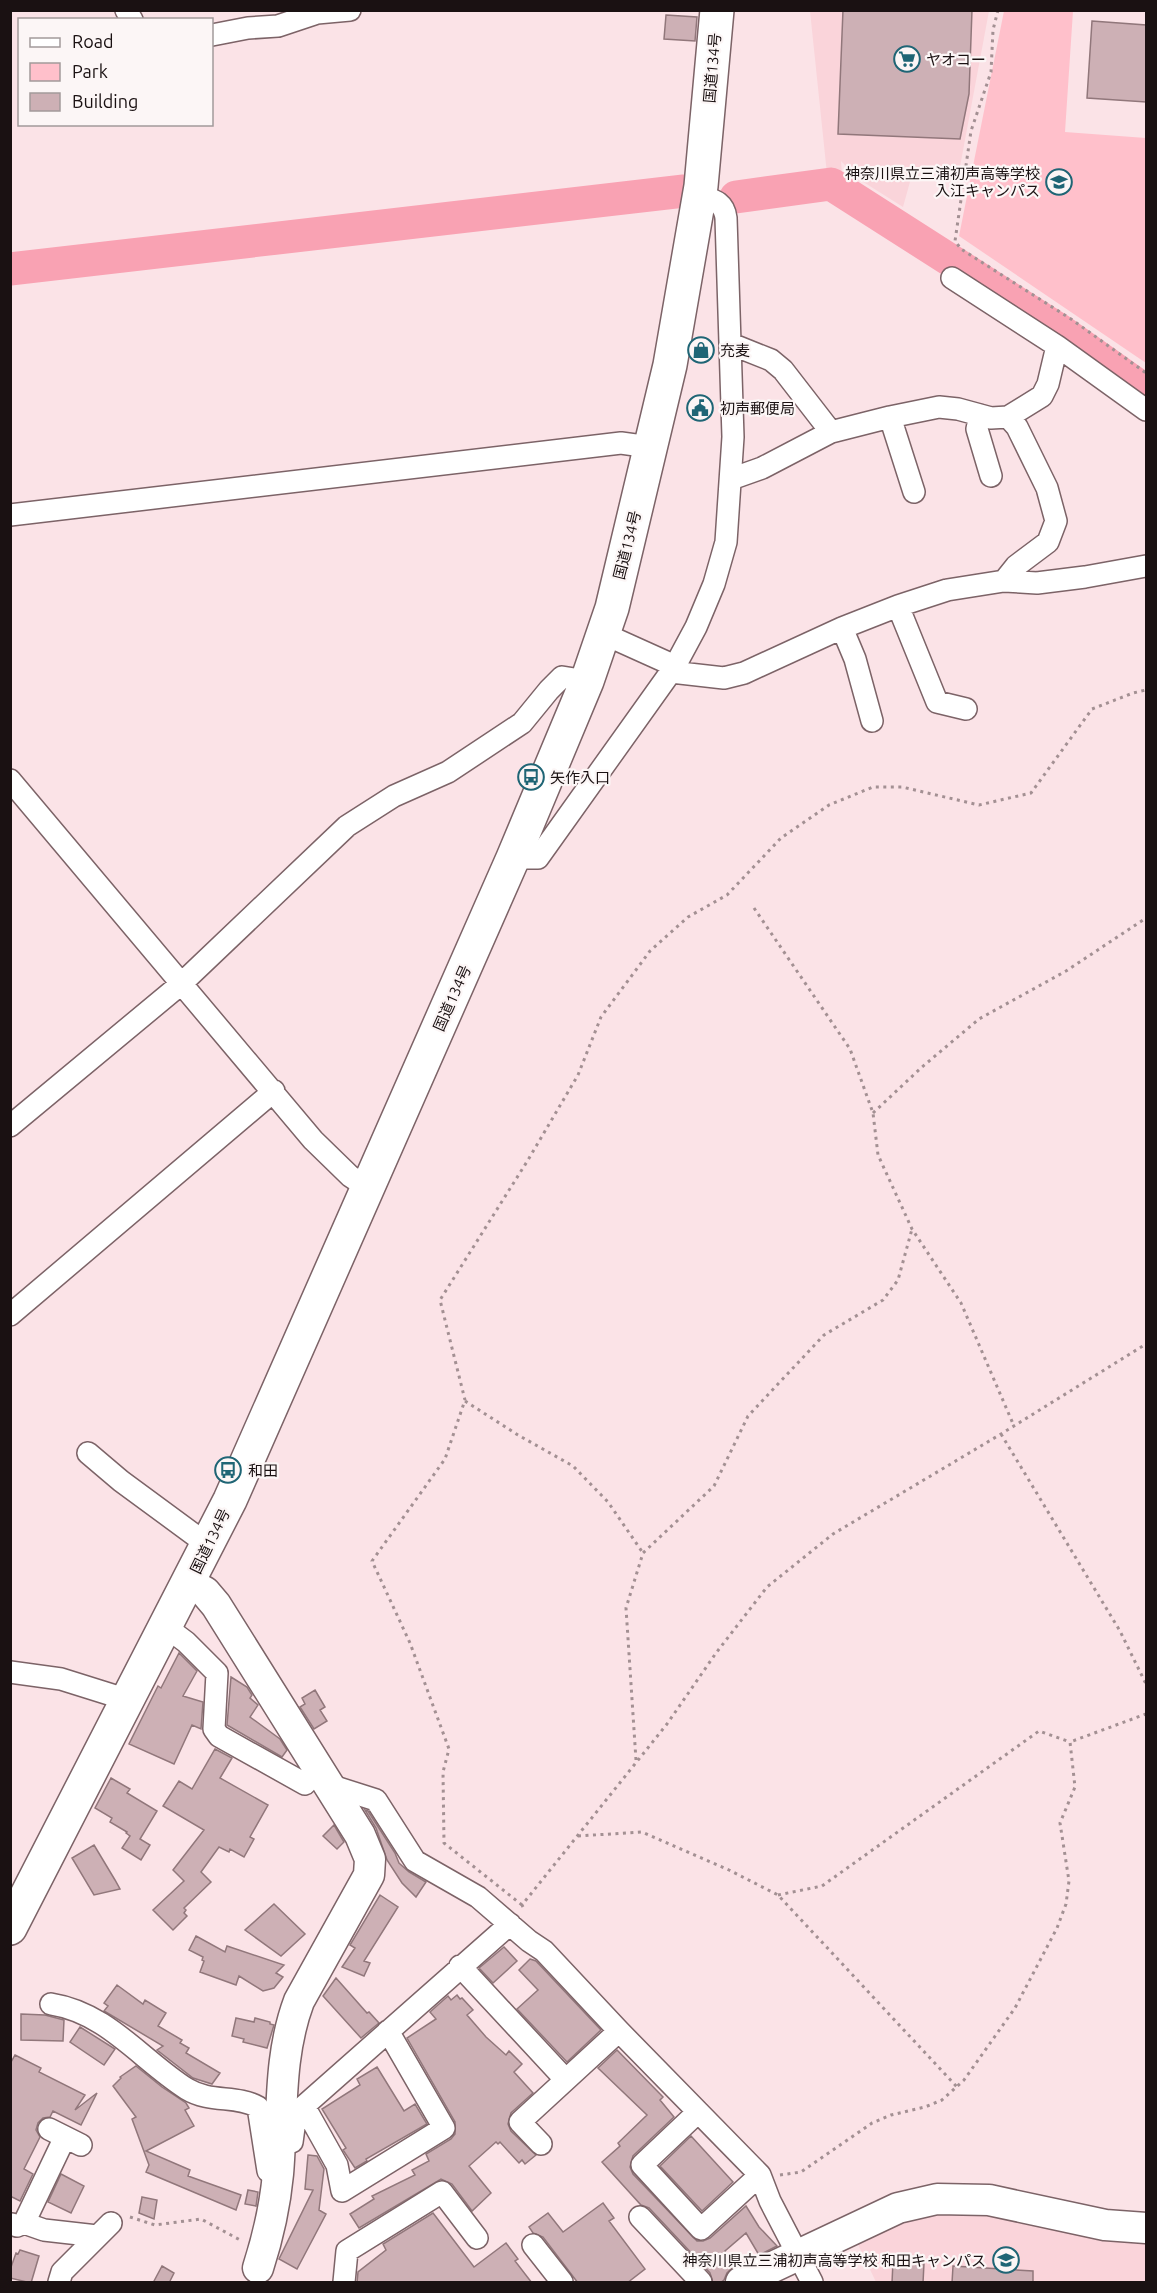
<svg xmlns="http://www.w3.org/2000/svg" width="1157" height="2293" font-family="Ubuntu,'Noto Sans JP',sans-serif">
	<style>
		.built { fill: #fad4da }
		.green { fill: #ffc0cb }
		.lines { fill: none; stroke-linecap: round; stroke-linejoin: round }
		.river { stroke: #f9a2b3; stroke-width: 33 }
		.building { fill: #cdb0b5; stroke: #91777b; stroke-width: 1.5 }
		.street-casing { stroke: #7c6367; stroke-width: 24 }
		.secondary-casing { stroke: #7c6367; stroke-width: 33 }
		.highway-casing { stroke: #7c6367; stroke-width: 36 }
		.path { stroke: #a39093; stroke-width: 3; stroke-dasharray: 3 4.5; stroke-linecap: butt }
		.street { stroke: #fff; stroke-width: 21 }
		.secondary { stroke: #fff; stroke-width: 30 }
		.highway { stroke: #fff; stroke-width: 33 }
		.labels { text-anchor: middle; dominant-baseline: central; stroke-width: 4.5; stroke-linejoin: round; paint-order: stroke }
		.poi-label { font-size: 15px; fill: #1a1112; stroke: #fcf6f6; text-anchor: start }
		.street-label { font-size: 15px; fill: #1a1112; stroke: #fcf6f6 }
	</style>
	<rect width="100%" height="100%" fill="#fbe3e7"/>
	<path class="built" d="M810 11H989L959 172 913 171 903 207 857 178 841 161 842 173 827 174Z
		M971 2213 1146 2238V2282H876L853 2234 913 2214Z"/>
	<path class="green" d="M1004 11H1073L1065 132 1146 138V363L959 236Z"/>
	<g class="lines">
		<path class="river" d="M736 197 831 184 1061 331 1146 391
			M10 269 684 191"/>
	</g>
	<path class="building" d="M843 10H972L969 94 960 139 838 134Z
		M666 15 697 17 695 41 664 39Z
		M1092 21 1146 25V102L1087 98Z
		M179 1653 197 1671 183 1696 203 1702 201 1729 192 1725 174 1764 129 1744 158 1686 161 1688Z
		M231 1677 247 1687 252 1695 250 1698 258 1705 250 1717 280 1739 287 1750 282 1757 227 1725Z
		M315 1690 325 1707 320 1710 327 1721 314 1729 300 1707 305 1704 302 1698Z
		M215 1749 232 1758 220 1778 268 1805 250 1837 254 1839 244 1857 230 1849 229 1852 219 1847 201 1872 211 1882 184 1908 186 1910 184 1913 187 1916 173 1930 153 1910 184 1881 173 1870 204 1830 163 1806 179 1781 192 1789Z
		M111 1778 130 1789 127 1793 157 1811 140 1839 150 1845 141 1860 122 1848 130 1836 126 1833 127 1832 110 1822 112 1818 95 1808Z
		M365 1810 368 1811 395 1853 399 1863 409 1872 426 1882 416 1897 402 1883 387 1860 376 1828Z
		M334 1825 344 1842 337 1849 323 1836Z
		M94 1845 115 1880 120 1889 94 1895 72 1858Z
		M380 1895 398 1907 364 1961 370 1963 364 1976 342 1967 355 1948 350 1945Z
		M274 1904 305 1934 281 1956 245 1930Z
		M196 1936 225 1952 227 1946 284 1965 276 1973 283 1977 274 1988 263 1991 239 1976 236 1985 200 1972 204 1961 202 1960 203 1957 189 1950Z
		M504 1947 517 1961 493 1983 479 1968Z
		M530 1959 536 1961 601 2030 567 2062 517 2009 538 1990 519 1970Z
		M336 1978 367 2013 369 2012 379 2023 361 2038 323 1996Z
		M117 1985 143 2004 145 2000 166 2013 158 2026 182 2040 180 2043 189 2048 186 2053 220 2073 212 2084 193 2078 157 2050 163 2046 104 2011 108 2006 104 2003Z
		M457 1995 460 1999 462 1998 473 2010 467 2015 486 2037 506 2055 509 2051 522 2064 514 2072 533 2093 511 2113 508 2124 511 2131 536 2155 525 2164 522 2160 519 2163 500 2142 498 2144 496 2142 469 2166 491 2193 472 2211 452 2184 441 2179 359 2228 350 2214 374 2199 372 2196 415 2175 412 2170 429 2161 426 2154 451 2139 455 2134V2122L407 2038 436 2019 430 2012 448 1996 451 2000Z
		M21 2014 45 2015 64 2020 63 2041 21 2040Z
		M236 2018 254 2022 255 2018 270 2022V2024L274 2025 267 2048 243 2042 244 2039 232 2036Z
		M80 2027 115 2049 104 2065 70 2042Z
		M617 2050 663 2097 660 2100 674 2117 633 2156 630 2167 633 2174 697 2241H703L710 2238 746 2206 759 2227 777 2246 759 2255 746 2233 725 2251 733 2267 727 2273 724 2280 720 2283H713L710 2273 649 2208 641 2205 602 2162 620 2146 618 2143 647 2115 598 2068Z
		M15 2055 41 2068 39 2072 85 2095 75 2110 97 2093 81 2125 53 2111 50 2117 43 2118 38 2123 36 2130 40 2137 24 2169 33 2174 20 2201 10 2196V2064Z
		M136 2066 162 2087 186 2103 189 2108 185 2110 194 2126 146 2151 190 2170 188 2176 241 2195 236 2210 146 2172 149 2165 132 2119 136 2117 113 2086 121 2078 120 2077Z
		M377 2067 404 2111 415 2104 427 2124 366 2159 367 2161 355 2168 343 2150 346 2148 322 2109 360 2085 357 2079Z
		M691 2136 733 2182 702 2211 660 2166Z
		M308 2155 317 2156 324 2169 319 2210 326 2214 297 2269 279 2259 313 2190 305 2189Z
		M61 2174 84 2186 71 2213 48 2202Z
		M248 2190 258 2192 256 2206 245 2204Z
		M142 2197 157 2200 154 2219 139 2213Z
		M603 2203 614 2218 609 2221 645 2269 627 2283H578L543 2237 533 2233 529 2227 548 2213 563 2232Z
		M433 2213 474 2267 506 2243 518 2259 515 2261 532 2283H357L358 2272 386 2250 383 2244Z
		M20 2250 39 2256 31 2283 10 2278V2270L16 2253 18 2254Z
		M893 2261 924 2263 923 2283H892Z
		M162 2266 174 2273 169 2283H153Z
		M953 2266 1033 2271V2283H952Z"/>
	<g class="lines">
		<g class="street-casing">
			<path id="street" d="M126 10 132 20
				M212 35 248 28 278 26 317 13 350 10
				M952 278 1057 346 1146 410
				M731 344 771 360 783 370 831 432
				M980 415 977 429 991 476
				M890 417 914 492
				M731 479 762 468 831 432 890 417 939 407 958 409 991 418 1008 417 1042 396 1048 384 1057 346
				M10 515 621 443 650 447
				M1004 581 1016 566 1048 542 1056 521 1047 488 1017 427 1008 417
				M898 606 937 702 966 709
				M842 628 855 659 872 721
				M604 634 675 666
				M671 672 724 678 744 673 842 628 898 606 947 590 1004 581 1037 583 1085 577 1146 566
				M10 780 313 1140 350 1176 368 1188
				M513 858H538L675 666 696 627 714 584 726 542 733 437 726 218C724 202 714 200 699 195
				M10 1126 181 984 347 826 394 796 448 772 522 723 549 690 562 677 587 681
				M10 1315 274 1091
				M88 1453 121 1481 208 1545
				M166 1627 186 1642 217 1673 214 1729 219 1736 305 1784 318 1767
				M10 1672 61 1679 128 1700
				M329 1785 376 1800 415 1861 478 1897 529 1941 544 1951 619 2031 760 2175 770 2201 812 2282
				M460 1966 565 2079
				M51 2004C108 2013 141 2060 187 2089 210 2103 237 2095 258 2107L268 2171 274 2172
				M304 2106 337 2165 342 2191 444 2128 388 2031
				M698 2112 642 2165 701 2229 760 2175
				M49 2129 81 2145
				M292 2142 296 2113 510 1924
				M541 2144 520 2122 619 2031
				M640 2217 701 2282
				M24 2223 65 2137
				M12 2224 17 2226 24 2223 44 2230 97 2236
				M533 2245 562 2282
				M59 2282 62 2272 111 2223
				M344 2282 347 2251 442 2192 477 2238"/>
		</g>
		<g class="secondary-casing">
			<path id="secondary" d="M189 1583 205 1592 216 1605 360 1835 370 1859 369 1875 299 2001C278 2057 283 2115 278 2174 275 2206 268 2237 258 2268
				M741 2282 898 2208 937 2199 989 2200 1105 2225 1146 2228"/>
		</g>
		<g class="highway-casing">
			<path id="highway" d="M10 1928 230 1500 513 858 587 681 612 608 670 365 701 186 717 10"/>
		</g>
		<path class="path" d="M998 10 993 30 991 72 971 131 955 241 961 249 1071 319 1146 373
			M754 908 850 1049 873 1113 878 1155 912 1229 961 1303 1014 1426
			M873 1113 922 1067 979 1019 1066 971 1146 918
			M465 1401 518 1435 573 1466 608 1502 643 1553
			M1001 1434 1120 1631 1146 1684
			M636 1760 626 1608 643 1553 714 1486 748 1416 824 1335 883 1300 898 1280 912 1229
			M578 1836 642 1832 729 1870 778 1895 957 2087
			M778 1895 822 1886 1039 1731 1070 1742
			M522 1905 444 1843 443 1772 449 1749 410 1643 372 1561 445 1459 465 1400 440 1300 528 1160 578 1075 601 1017 650 951 688 917 727 895 781 838 829 805 873 787H902L979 805 1031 793 1092 709 1133 693 1146 690
			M523 1907 522 1905 667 1724 716 1653 767 1587 833 1534 1001 1434 1146 1344
			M780 2175 801 2172 872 2123 891 2115 925 2107 942 2100 964 2080 1015 2008 1057 1928 1066 1904 1069 1881 1060 1823 1075 1787 1070 1742 1146 1714
			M130 2217 155 2225 201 2219 242 2241"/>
		<use href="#street" class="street"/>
		<use href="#secondary" class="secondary"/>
		<use href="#highway" class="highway"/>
	</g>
	<defs>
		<g id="supermarket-ring" transform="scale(1.35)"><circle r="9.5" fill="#fcf6f6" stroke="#1f6575" stroke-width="1.5"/><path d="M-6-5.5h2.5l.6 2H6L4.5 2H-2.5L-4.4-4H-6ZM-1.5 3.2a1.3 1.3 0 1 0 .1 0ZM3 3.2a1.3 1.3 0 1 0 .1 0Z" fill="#1f6575"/></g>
		<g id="school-ring" transform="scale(1.35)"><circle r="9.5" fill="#fcf6f6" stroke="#1f6575" stroke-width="1.5"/><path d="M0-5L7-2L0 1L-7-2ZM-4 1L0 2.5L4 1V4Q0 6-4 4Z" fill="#1f6575"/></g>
		<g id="shop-ring" transform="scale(1.35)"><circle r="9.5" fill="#fcf6f6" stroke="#1f6575" stroke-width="1.5"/><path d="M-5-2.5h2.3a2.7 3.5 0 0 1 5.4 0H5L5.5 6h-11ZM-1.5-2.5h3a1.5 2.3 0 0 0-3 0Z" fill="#1f6575"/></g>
		<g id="civic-ring" transform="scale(1.35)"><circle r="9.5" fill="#fcf6f6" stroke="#1f6575" stroke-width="1.5"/><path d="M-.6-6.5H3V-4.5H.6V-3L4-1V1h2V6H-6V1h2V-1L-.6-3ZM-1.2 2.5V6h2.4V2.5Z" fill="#1f6575"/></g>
		<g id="bus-ring" transform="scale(1.35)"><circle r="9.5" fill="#fcf6f6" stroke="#1f6575" stroke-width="1.5"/><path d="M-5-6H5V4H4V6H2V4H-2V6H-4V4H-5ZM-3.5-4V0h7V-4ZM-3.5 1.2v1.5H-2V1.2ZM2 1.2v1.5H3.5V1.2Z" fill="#1f6575"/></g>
	</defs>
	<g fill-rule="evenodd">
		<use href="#supermarket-ring" x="907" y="59"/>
		<use href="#school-ring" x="1059" y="182"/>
		<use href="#shop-ring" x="701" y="350"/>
		<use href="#civic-ring" x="700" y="408"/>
		<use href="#bus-ring" x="531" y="777"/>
		<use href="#bus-ring" x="228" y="1470"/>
		<use href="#school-ring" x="1006" y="2260"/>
	</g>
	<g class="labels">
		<g class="poi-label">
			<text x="926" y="59">ヤオコー</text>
			<text x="1040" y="173" text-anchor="end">神奈川県立三浦初声高等学校<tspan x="1040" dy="17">入江キャンパス</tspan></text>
			<text x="720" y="350">充麦</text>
			<text x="720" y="408">初声郵便局</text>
			<text x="550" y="777">矢作入口</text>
			<text x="248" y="1470">和田</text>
			<text x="986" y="2260" text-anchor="end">神奈川県立三浦初声高等学校 和田キャンパス</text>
		</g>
		<g class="street-label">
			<text transform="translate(712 68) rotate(-85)">国道134号</text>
			<text transform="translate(627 545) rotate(-76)">国道134号</text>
			<text transform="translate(452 998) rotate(-66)">国道134号</text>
			<text transform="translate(210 1541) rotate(-64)">国道134号</text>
		</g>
	</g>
	<rect width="1157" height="2293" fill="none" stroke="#1a1112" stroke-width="24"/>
	<rect x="18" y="18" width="195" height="108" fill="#fcf6f6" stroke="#a29a9b" stroke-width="1.5"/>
	<rect x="30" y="38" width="30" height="9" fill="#ffffff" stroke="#a29a9b" stroke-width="1.5"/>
	<text x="72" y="48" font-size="18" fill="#1a1112">Road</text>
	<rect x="30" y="63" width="30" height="18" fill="#ffc0cb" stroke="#a29a9b" stroke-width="1.5"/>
	<text x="72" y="78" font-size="18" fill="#1a1112">Park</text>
	<rect x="30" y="93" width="30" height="18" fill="#cdb0b5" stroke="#a29a9b" stroke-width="1.5"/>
	<text x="72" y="108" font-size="18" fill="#1a1112">Building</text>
</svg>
